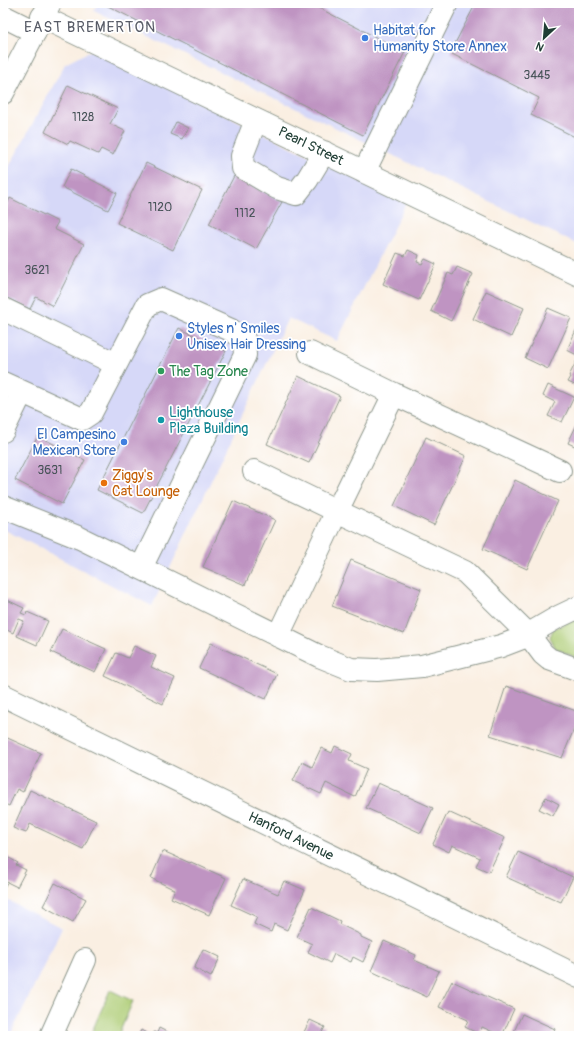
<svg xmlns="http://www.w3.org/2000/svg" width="582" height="1039" font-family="Pangolin,sans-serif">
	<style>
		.built { fill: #d6d8f8 }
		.green { fill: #adcc74; stroke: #668454 }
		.building { fill: #bf94c2 }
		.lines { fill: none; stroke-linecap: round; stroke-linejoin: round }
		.minor-casing { stroke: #8c968b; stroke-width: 24 }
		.major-casing { stroke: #8c968b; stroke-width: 24 }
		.minor { stroke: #fff; stroke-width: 22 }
		.major { stroke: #fff; stroke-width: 22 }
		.shop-dot { fill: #3f7fe0; stroke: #fff; stroke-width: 1.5 }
		.leisure-dot { fill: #2e9e5b; stroke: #fff; stroke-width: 1.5 }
		.culture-dot { fill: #0f9aa8; stroke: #fff; stroke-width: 1.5 }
		.food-dot { fill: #e8710a; stroke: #fff; stroke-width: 1.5 }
		.labels { text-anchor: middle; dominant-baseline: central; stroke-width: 3.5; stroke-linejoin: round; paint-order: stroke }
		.number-label { font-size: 12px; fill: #475358 }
		.shop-label { font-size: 14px; fill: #366cbe; stroke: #fff; text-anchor: start }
		.street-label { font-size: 14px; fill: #1f3d34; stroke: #fff }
		.leisure-label { font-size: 14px; fill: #27864d; stroke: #fff; text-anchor: start }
		.culture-label { font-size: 14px; fill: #0d838f; stroke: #fff; text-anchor: start }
		.food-label { font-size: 14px; fill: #c56008; stroke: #fff; text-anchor: start }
		.neighbourhood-label { font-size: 15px; letter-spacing: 1px; fill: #575b66; stroke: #fff }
	</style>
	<rect width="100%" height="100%" fill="#fff"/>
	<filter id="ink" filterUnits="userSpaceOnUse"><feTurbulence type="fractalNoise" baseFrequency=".025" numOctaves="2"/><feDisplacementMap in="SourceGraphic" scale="8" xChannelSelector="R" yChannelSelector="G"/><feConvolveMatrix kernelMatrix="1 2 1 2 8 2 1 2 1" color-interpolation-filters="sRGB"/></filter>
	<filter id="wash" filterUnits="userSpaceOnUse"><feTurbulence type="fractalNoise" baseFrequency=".012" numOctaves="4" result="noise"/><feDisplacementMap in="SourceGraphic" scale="16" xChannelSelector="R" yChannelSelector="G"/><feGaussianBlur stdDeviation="0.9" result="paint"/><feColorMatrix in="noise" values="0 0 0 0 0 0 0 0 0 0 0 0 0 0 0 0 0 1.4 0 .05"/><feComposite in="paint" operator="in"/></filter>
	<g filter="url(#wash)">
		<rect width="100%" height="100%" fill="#faefe2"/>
		<path class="built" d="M98 3H579V245L94 11Z
			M92 50 406 203 337 341 288 318 152 606 3 529V178L65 64Z
			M3 898 62 928 10 1036H3Z"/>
		<path class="green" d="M579 617V659L555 648 550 637 553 629Z
			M110 990 133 1001 118 1036H90Z"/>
		<g id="blocks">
			<path class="building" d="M102 3H309L405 52 363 135Z
				M476 3H579V139L531 115 539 98 450 53Z
				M68 85 118 109 110 124 125 131 113 155 101 149 98 154 70 141 68 144 45 132Z
				M176 122 188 128 182 139 170 134Z
				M146 163 202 190 173 250 117 223Z
				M71 169 117 193 108 210 62 187Z
				M234 176 282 202 256 249 209 224Z
				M10 198 58 222 54 229 84 244 53 306 36 297 30 309 3 296V213Z
				M408 250 419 255 417 262 422 264 425 259 436 264 419 300 383 284 397 253 405 256Z
				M457 267 473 274 451 321 431 311 448 273 453 275Z
				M486 291 524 308 511 337 473 319Z
				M548 308 571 318 548 369 525 358Z
				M179 328 226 351 143 513 97 490Z
				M576 330 579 332V387L568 382 571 377 569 376 579 356 567 350Z
				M298 376 340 396 309 463 267 444Z
				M548 385 574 397 562 422 548 416 555 402 543 396Z
				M579 420V448L568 443Z
				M38 436 85 460 62 504 15 480Z
				M426 437 466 456 434 525 394 506Z
				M515 480 558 501 527 569 483 549Z
				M233 501 275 520 245 585 203 567Z
				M351 560 421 589 404 634 332 606Z
				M3 598 24 608 21 613 26 615 27 612 48 621 37 645 17 636 24 621 19 619 13 633 3 628Z
				M62 629 106 649 95 672 51 652Z
				M211 643 277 674 266 699 199 668Z
				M134 646 156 656 151 667 175 678 163 704 105 676 116 653 128 658Z
				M506 686 579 712V717L562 758 490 735Z
				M3 736 41 753 23 792 17 789 9 806 3 803Z
				M335 746 352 754 349 761 367 769 355 797 326 783 321 794 293 781 302 762 312 767 321 748 332 753Z
				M378 783 433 808 421 833 366 808Z
				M30 790 96 821 83 849 30 824 26 833 13 828Z
				M546 797 559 804 553 816 539 809Z
				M448 812 505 838 489 872 476 866 480 858 452 845 449 852 433 844Z
				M163 851 190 863 191 862 226 878 209 915 171 898 175 890 151 878Z
				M518 852 573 877 561 902 506 877Z
				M4 855 18 863 16 865 26 870 17 887 7 882 5 886H3Z
				M243 879 278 894 284 881 305 890 287 930 274 924 271 932 254 924 257 917 231 905Z
				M55 883 86 899 73 922 43 906Z
				M311 907 340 921 339 924 361 935V937L372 942 363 962 353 957 351 962 334 954 330 963 308 952 312 944 297 937Z
				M384 941 416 955 414 960 439 971 427 997 371 971Z
				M203 949 220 957 211 977 194 968Z
				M452 981 514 1009 502 1036 482 1027 479 1034 465 1027 468 1020 439 1007Z
				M522 1014 555 1029 553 1034 557 1036H512Z
				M310 1020 325 1027 320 1036H307L303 1034Z
				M159 1028 171 1034 170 1036H138L141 1030 152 1036 154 1032 157 1033Z"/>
		</g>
	</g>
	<g filter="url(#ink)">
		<use href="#blocks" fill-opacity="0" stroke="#8c968b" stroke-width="1"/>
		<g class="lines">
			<g class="minor-casing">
				<path id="minor" d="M3 16 35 32
					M42 17 579 275
					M256 120 242 156 243 168 277 188 296 194 307 180 324 152
					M364 172 447 3
					M3 309 116 364
					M310 353 394 394
					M3 383 82 419 91 413 147 305 161 299 231 330 244 339 245 355 141 568
					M3 431 22 392
					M254 471 337 511 394 394 560 471
					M3 507 80 538 319 656 351 669 377 670 422 666 501 646 522 638 558 617 579 607
					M278 636 337 511 465 572 528 634 543 654 549 659 579 670
					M3 695 579 977
					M51 1036 85 960"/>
			</g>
			<g class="major-casing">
				<path id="major" d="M3 93 50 3"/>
			</g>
			<use href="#minor" class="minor"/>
			<use href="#major" class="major"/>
		</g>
	</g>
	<g class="shop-dot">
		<circle cx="365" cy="38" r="4"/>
		<circle cx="179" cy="336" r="4"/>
		<circle cx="124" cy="442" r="4"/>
	</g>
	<circle class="leisure-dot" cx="161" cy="371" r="4"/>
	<circle class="culture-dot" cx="161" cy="420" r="4"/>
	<circle class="food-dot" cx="104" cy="483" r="4"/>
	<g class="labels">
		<g class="number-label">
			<text x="537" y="75">3445</text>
			<text x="83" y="117">1128</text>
			<text x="160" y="207">1120</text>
			<text x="245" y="213">1112</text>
			<text x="37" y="270">3621</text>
			<text x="50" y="470">3631</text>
		</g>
		<g class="shop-label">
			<text x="373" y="30">Habitat for<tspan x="373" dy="16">Humanity Store Annex</tspan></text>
			<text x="187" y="328">Styles n' Smiles<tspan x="187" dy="16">Unisex Hair Dressing</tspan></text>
			<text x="116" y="434" text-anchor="end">El Campesino<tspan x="116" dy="16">Mexican Store</tspan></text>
		</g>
		<g class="street-label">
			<text transform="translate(311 146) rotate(26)">Pearl Street</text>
			<text transform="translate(291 836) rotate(26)">Hanford Avenue</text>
		</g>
		<g class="leisure-label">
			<text x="169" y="371">The Tag Zone</text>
		</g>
		<g class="culture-label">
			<text x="169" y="412">Lighthouse<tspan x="169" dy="16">Plaza Building</tspan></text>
		</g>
		<g class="food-label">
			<text x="112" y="475">Ziggy's<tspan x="112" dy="16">Cat Lounge</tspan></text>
		</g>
		<g class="neighbourhood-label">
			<text x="90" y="27">EAST BREMERTON</text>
		</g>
	</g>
	<rect width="582" height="1039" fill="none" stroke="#fff" stroke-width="16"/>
	<g transform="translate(544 38) rotate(206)" stroke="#ffffff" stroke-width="3" paint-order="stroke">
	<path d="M0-3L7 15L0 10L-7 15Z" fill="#1f3d34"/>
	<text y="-6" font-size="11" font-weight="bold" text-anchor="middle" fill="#1f3d34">N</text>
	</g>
</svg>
